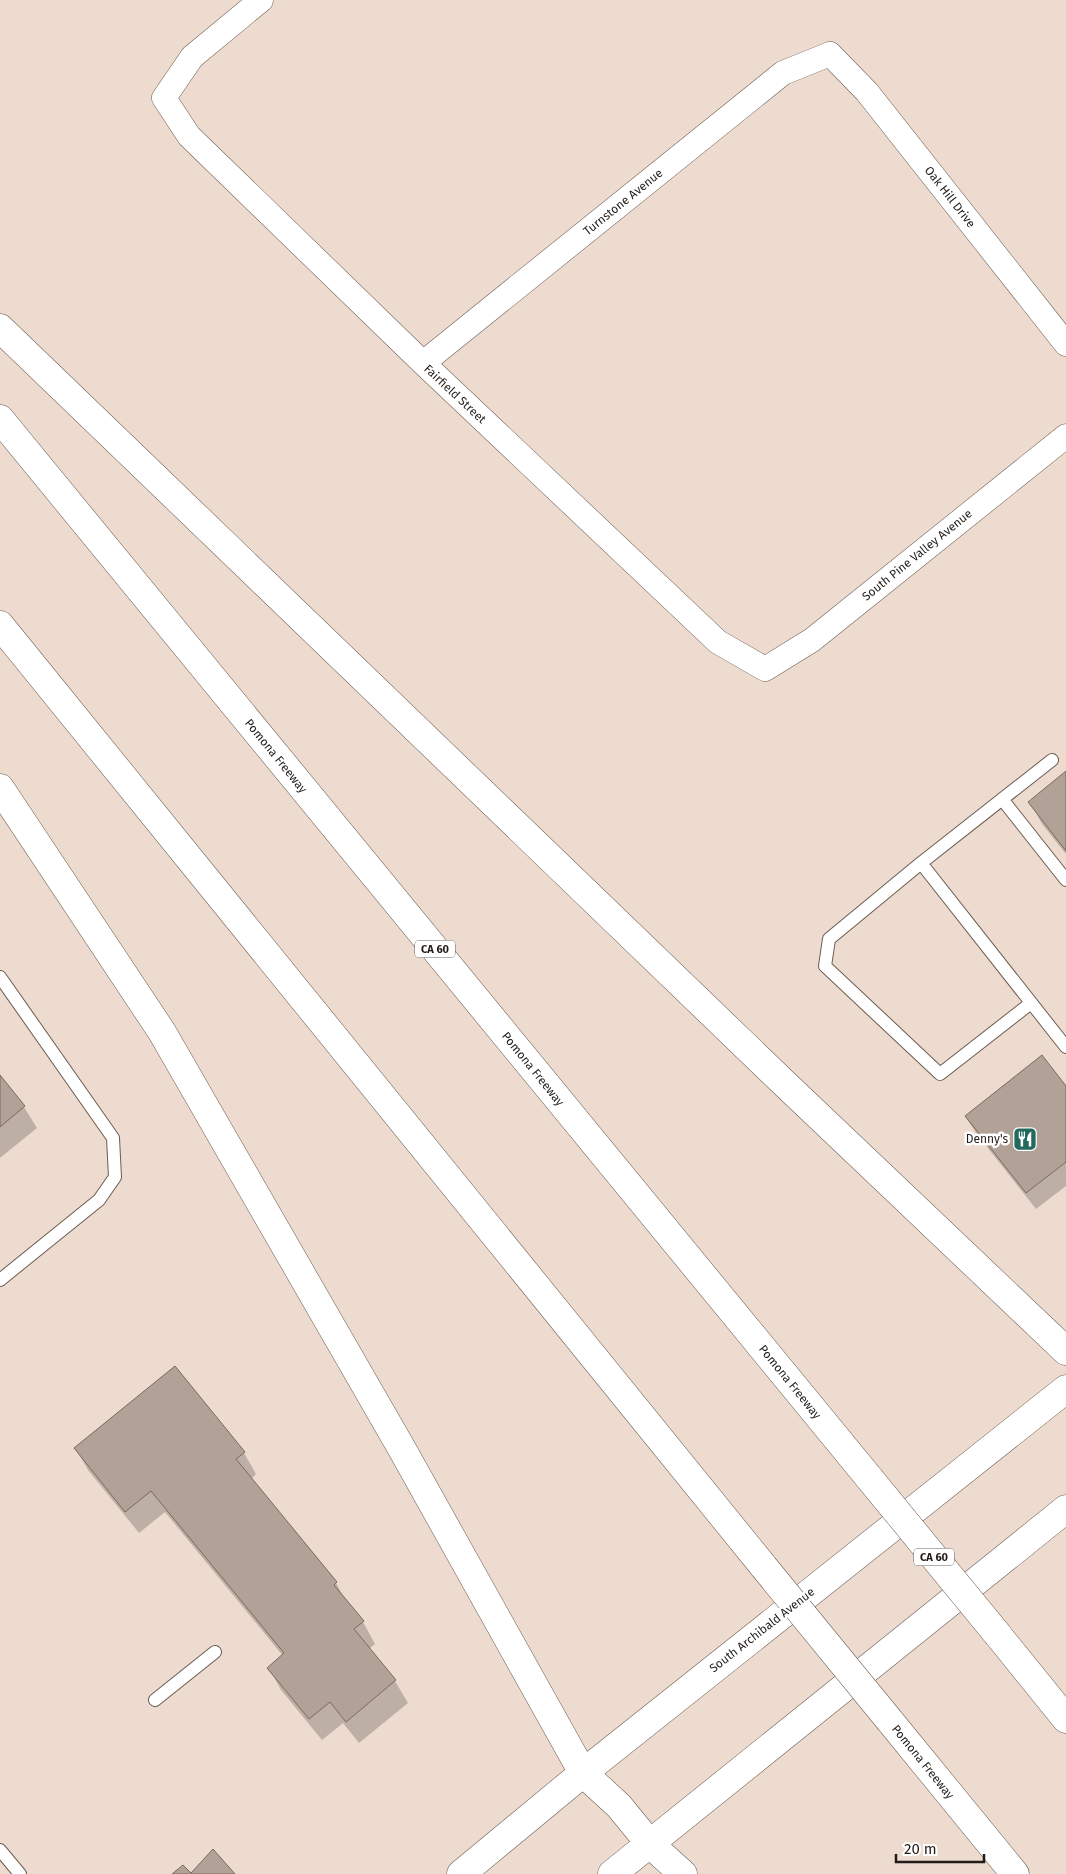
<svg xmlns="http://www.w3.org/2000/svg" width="1066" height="1874" font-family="'Fira Sans',sans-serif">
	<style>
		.shadow { fill: #0003 }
		.building { fill: #b2a196; stroke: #79695f }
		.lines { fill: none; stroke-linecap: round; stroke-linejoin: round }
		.lane-casing { stroke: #6b5c52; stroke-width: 14 }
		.street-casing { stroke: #6b5c52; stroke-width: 25 }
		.secondary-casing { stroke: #6b5c52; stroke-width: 29 }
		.highway-casing { stroke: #6b5c52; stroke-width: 29 }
		.lane { stroke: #fff; stroke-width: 12 }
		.street { stroke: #fff; stroke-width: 24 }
		.secondary { stroke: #fff; stroke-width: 28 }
		.highway { stroke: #fff; stroke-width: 28 }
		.highway-bridge-casing { stroke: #6b5c52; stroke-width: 29; stroke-linecap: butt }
		.highway-bridge { stroke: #fff; stroke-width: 28 }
		.labels { text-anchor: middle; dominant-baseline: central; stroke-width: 5; stroke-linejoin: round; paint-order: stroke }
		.shield { fill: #fff; stroke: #65615e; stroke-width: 1 }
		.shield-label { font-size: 11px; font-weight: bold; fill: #231d19 }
		.street-label { font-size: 12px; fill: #231d19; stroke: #fff }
		.poi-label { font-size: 12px; fill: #231d19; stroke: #fff; text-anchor: end }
	</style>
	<rect width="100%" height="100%" fill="#eddbcf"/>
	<path class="shadow" d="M1066 773V854L1042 824 1030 802Z
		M0 1077 24 1107 37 1128 0 1158Z
		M1066 1088V1186L1036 1209 976 1133 966 1117Z
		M76 1449 244 1453 256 1474 251 1479 336 1583 347 1603 363 1622 375 1644 369 1649 395 1681 408 1703 359 1743 343 1723 322 1740 281 1690 269 1668 283 1656 165 1512 139 1533 88 1470Z"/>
	<path class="building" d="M1066 771V851L1028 802Z
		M1042 1055 1066 1086V1162L1026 1193 965 1116Z
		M0 1075 25 1106 0 1127Z
		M175 1366 245 1452 236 1459 337 1582 334 1585 364 1621 354 1629 396 1680 346 1722 330 1702 309 1719 267 1668 284 1653 151 1491 125 1512 74 1448Z
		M213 1849 235 1874H172L183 1865 191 1873Z"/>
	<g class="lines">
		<g class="lane-casing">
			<path id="lane" d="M1002 799 1066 880
				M921 863 1052 760
				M0 977 113 1138 115 1177 99 1200 0 1280
				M1031 1003 940 1074 825 966 829 939 921 863 1066 1047
				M155 1700 215 1652
				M0 1850 20 1874"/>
		</g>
		<g class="street-casing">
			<path id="street" d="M261 0 192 57 164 98 189 136 423 363 718 642 765 669 812 640 1066 436
				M423 363 783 73 830 54 867 92 1066 344"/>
		</g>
		<g class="secondary-casing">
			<path id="secondary" d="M461 1874 583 1773 1066 1389
				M612 1874 1066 1509"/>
		</g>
		<g class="highway-casing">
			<path id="highway" d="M0 328 785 1084 1066 1351
				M0 419 870 1479
				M0 625 764 1567
				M0 788 162 1032 402 1449 583 1773 619 1806 650 1844 683 1874
				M998 1635 1066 1719
				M890 1721 1015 1874"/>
		</g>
		<use href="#lane" class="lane"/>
		<use href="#street" class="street"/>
		<use href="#secondary" class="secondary"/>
		<use href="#highway" class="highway"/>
		<g class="highway-bridge-casing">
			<path id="highway-bridge" d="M870 1479 998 1635
				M764 1567 890 1721"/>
		</g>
		<use href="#highway-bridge" class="highway-bridge"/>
	</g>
	<defs>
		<g id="restaurant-square" transform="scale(1.25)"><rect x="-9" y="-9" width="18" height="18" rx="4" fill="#23695c" stroke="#fff"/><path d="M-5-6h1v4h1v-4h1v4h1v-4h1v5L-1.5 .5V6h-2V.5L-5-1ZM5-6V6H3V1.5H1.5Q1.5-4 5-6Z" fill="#fff"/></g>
	</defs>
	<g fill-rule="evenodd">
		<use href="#restaurant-square" x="1025" y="1139"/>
	</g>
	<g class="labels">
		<g class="shield">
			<rect x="415" y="940.5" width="40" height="17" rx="4"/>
			<rect x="914" y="1548.5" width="40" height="17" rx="4"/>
		</g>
		<g class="shield-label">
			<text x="435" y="949">CA 60</text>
			<text x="934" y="1557">CA 60</text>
		</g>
		<g class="street-label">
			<text transform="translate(950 197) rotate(52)">Oak Hill Drive</text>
			<text transform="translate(623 202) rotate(-39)">Turnstone Avenue</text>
			<text transform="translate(455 394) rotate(43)">Fairfield Street</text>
			<text transform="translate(917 555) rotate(-39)">South Pine Valley Avenue</text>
			<text transform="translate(276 756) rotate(51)">Pomona Freeway</text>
			<text transform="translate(533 1069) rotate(51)">Pomona Freeway</text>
			<text transform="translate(790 1382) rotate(51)">Pomona Freeway</text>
			<text transform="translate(762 1630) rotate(-38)">South Archibald Avenue</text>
			<text transform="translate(923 1762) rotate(51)">Pomona Freeway</text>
		</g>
		<g class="poi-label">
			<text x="1008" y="1139">Denny's</text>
		</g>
	</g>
	<path d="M896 1854v8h88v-8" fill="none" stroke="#231d19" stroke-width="2.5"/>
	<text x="904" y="1854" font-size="15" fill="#231d19" stroke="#ffffff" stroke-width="4" paint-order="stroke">20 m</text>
</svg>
